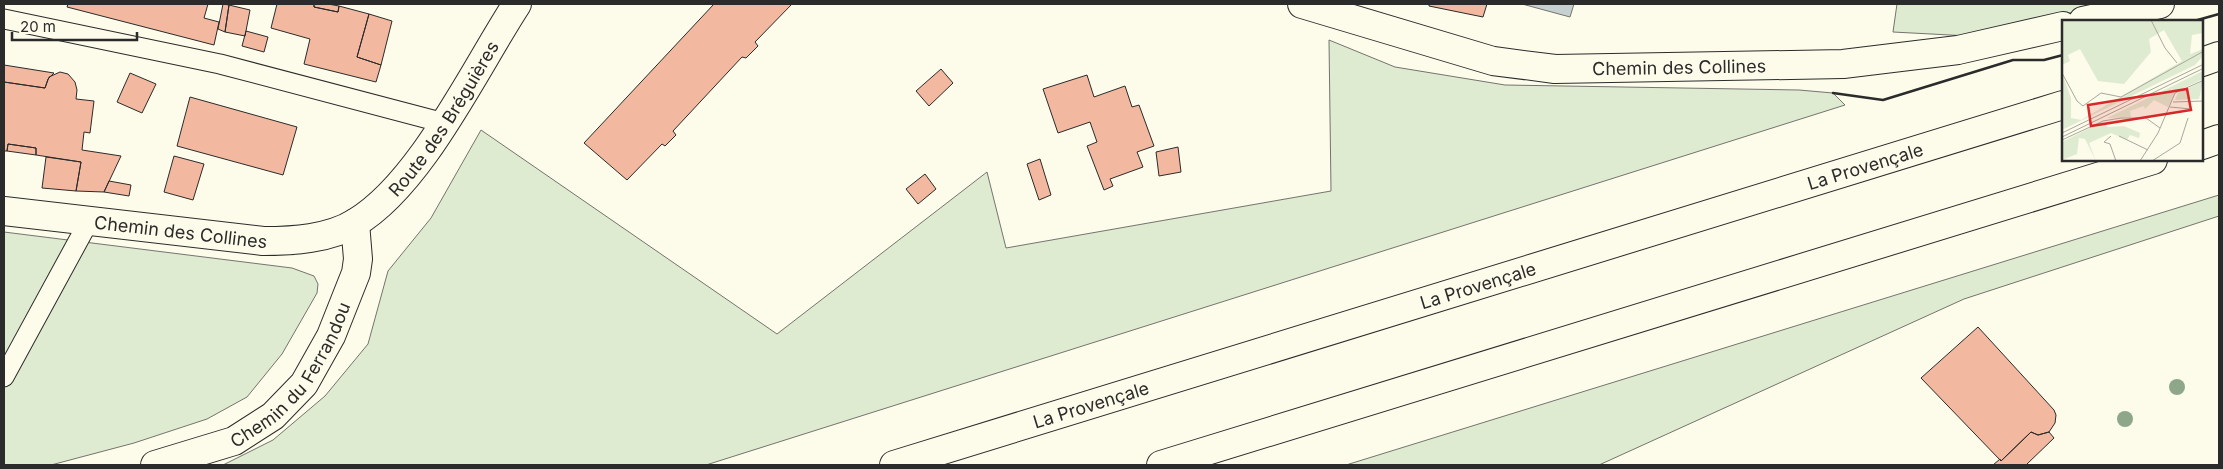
<svg xmlns="http://www.w3.org/2000/svg" width="2223" height="469" font-family="Inter,sans-serif">
	<style>
		.green { fill: #deebd1; stroke: #74746e }
		.water { fill: #c7d0d0; stroke: #74746e }
		.building { fill: #f2b8a0; stroke: #2b2b2b }
		.lines { fill: none; stroke-linecap: round; stroke-linejoin: round }
		.lane-casing { stroke: #2b2b2b; stroke-width: 21 }
		.street-casing { stroke: #2b2b2b; stroke-width: 30 }
		.secondary-casing { stroke: #2b2b2b; stroke-width: 30 }
		.highway-casing { stroke: #2b2b2b; stroke-width: 30 }
		.lane { stroke: #fdfbea; stroke-width: 19 }
		.street { stroke: #fdfbea; stroke-width: 28 }
		.secondary { stroke: #fdfbea; stroke-width: 28 }
		.highway { stroke: #fdfbea; stroke-width: 28 }
		.wall { stroke: #2b2b2b; stroke-width: 2.5 }
		.tree { fill: #8ea78a }
		.labels { text-anchor: middle; dominant-baseline: central; stroke-width: 4; stroke-linejoin: round; paint-order: stroke }
		.street-label { font-size: 18px; fill: #2b2b2b; stroke: #fdfbea }
		.inset-road { fill: none; stroke: #a9a89e; stroke-width: 1 }
		.view { fill: #d62828; fill-opacity: 0.15; stroke: #d62828; stroke-width: 2.5 }
		.inset-edge { fill: none; stroke: #2b2b2b; stroke-width: 2.5 }
	</style>
	<rect width="100%" height="100%" fill="#fdfbea"/>
	<path class="green" d="M1897 4H2101L2032 24 1969 36 1893 32Z
		M1329 40 1395 67 1505 85 1799 90 1833 93 1845 105 706 465H223L273 440 325 396 368 344 388 271 431 218 481 130 777 334 987 172 1006 248 1331 191Z
		M2219 195V216L1964 299 1599 465H1346Z
		M4 232 292 268 314 276 318 284 317 293 282 354 247 397 207 419 134 443 51 465H4Z"/>
	<path class="water" d="M1522 4H1574L1570 17Z"/>
	<path class="building" d="M68 4H208L204 18 219 22 214 45 67 7Z
		M223 4 229 5 225 32 218 29Z
		M277 4H314V7L338 12 339 6 369 14 357 57 381 65 376 82 304 64 310 39 271 28Z
		M314 4H328L339 6 338 12 314 7Z
		M714 4H792L755 42 758 46 746 58 742 57 673 131 676 135 665 146 662 144 627 180 584 143Z
		M1429 4H1487L1483 17 1429 6Z
		M229 5 250 10 245 36 225 32Z
		M369 14 392 21 381 65 357 57Z
		M246 31 268 37 264 52 242 46Z
		M4 65 54 73 48 79 45 88 4 82Z
		M941 69 953 83 929 106 916 91Z
		M60 72 68 74 75 82 77 90 76 99 94 101 90 133 84 132 82 150 121 156 104 192 76 191 81 162 36 155V148L8 144 7 151H4V82L45 88 49 77Z
		M130 73 156 84 142 113 117 102Z
		M1087 75 1094 97 1125 86 1132 107 1139 105 1154 146 1137 152 1143 167 1110 179 1113 186 1104 190 1087 146 1097 142 1090 122 1058 133 1043 89Z
		M190 97 297 127 283 175 177 146Z
		M8 144 36 148V155L7 151Z
		M1178 147 1181 172 1159 176 1156 152Z
		M174 156 204 164 193 200 164 192Z
		M46 157 81 162 76 191 42 188Z
		M1040 159 1051 195 1039 200 1027 164Z
		M925 174 936 189 918 204 906 189Z
		M109 181 131 185 129 196 104 192Z
		M1978 327 2054 410 2056 415 2055 423 2049 432 2038 435 2031 432 2001 461 1921 378Z
		M2031 432 2038 435 2049 432 2054 438 2026 465H1993L2000 459 2001 461Z"/>
	<g class="lines">
		<g class="lane-casing">
			<path id="lane" d="M4 19 220 64 444 123
				M4 377 89 221"/>
		</g>
		<g class="street-casing">
			<g id="street">
				<path id="s1" d="M4 211 263 241C293 241 329 239 355 223 421 184 475 68 517 4"/>
				<path id="s2" d="M155 465 234 441 273 416 304 384 331 336 356 273 358 259 355 223"/>
			</g>
		</g>
		<g class="secondary-casing">
			<g id="secondary">
				<path id="s3" d="M1302 4 1493 61 1555 69 1843 64 1958 50 2063 26"/>
				<path d="M2083 21 2160 4"/>
			</g>
		</g>
		<g class="highway-casing">
			<g id="highway">
				<path d="M2202 62 2219 56"/>
				<path d="M2202 145 2219 139"/>
				<path id="s4" d="M894 465 2063 105"/>
				<path d="M1161 465 2153 160"/>
			</g>
		</g>
		<use href="#lane" class="lane"/>
		<use href="#street" class="street"/>
		<use href="#secondary" class="secondary"/>
		<use href="#highway" class="highway"/>
		<path class="wall" d="M2194 21 2219 14
			M1833 93 1883 100 2013 60H2044L2063 55"/>
	</g>
	<g class="tree">
		<circle cx="2177" cy="387" r="8"/>
		<circle cx="2125" cy="419" r="8"/>
	</g>
	<g class="labels">
		<g class="street-label">
			<text stroke="none"><textPath href="#s3" startOffset="386">Chemin des Collines</textPath></text>
			<text stroke="none"><textPath href="#s1" startOffset="494">Route des Bréguières</textPath></text>
			<text stroke="none"><textPath href="#s4" startOffset="1016">La Provençale</textPath></text>
			<text stroke="none"><textPath href="#s1" startOffset="178">Chemin des Collines</textPath></text>
			<text stroke="none"><textPath href="#s4" startOffset="611">La Provençale</textPath></text>
			<text stroke="none"><textPath href="#s2" startOffset="172">Chemin du Ferrandou</textPath></text>
			<text stroke="none"><textPath href="#s4" startOffset="206">La Provençale</textPath></text>
		</g>
	</g>
	<g transform="translate(2062 20)">
		<rect width="141" height="141" fill="#fdfbea"/>
		<path d="M0 0H141V13L130 15 128 34 141 29V36L133 45 0 110V53L9 78V98L19 100 120 41 102 10 87 19 89 32 62 64 36 61 18 29 6 35 8 41 0 45ZM141 51V59L113 72 106 87 92 80 83 89 82 86 68 91 69 97 45 98ZM141 61 137 79 113 80 116 73ZM40 102 46 107 62 106 78 113 77 118 68 115 65 120 49 113 27 123 34 141 23 119 17 118 15 134 0 140V122Z" fill="#deebd1"/>
		<path class="inset-road" d="M89 0 103 28 115 43M0 53 15 81 21 86 39 73 59 77 142 31M111 82 142 81M108 87 129 89M0 113 142 44M49 116 42 122 48 124 54 141M57 116 86 130M0 117 142 48M0 120 41 101 59 98H84L98 108M78 141 96 113 113 73 142 60M90 141 118 123 126 98"/>
		<path class="view" d="M125 69 129 90 29 106 26 85Z"/>
		<rect width="141" height="141" class="inset-edge"/>
	</g>
	<rect width="2223" height="469" fill="none" stroke="#2b2b2b" stroke-width="10"/>
	<path d="M12 32v8h125v-8" fill="none" stroke="#2b2b2b" stroke-width="2.5"/>
	<text x="20" y="32" font-size="15" fill="#2b2b2b" stroke="#fdfbea" stroke-width="4" paint-order="stroke">20 m</text>
</svg>
